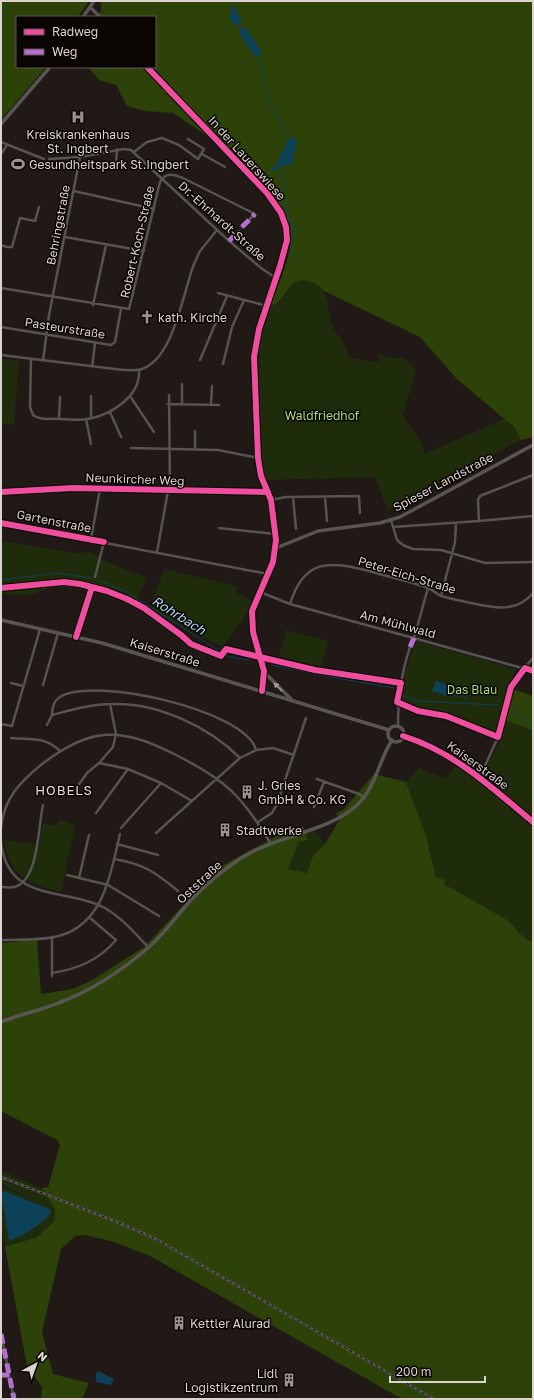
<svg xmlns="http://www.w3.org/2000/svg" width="534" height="1400" font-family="'Golos Text',sans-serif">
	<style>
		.green { fill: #1f2c0c }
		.forest { fill: #2c4208 }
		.water { fill: #0c4158 }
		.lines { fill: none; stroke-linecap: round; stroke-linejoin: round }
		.stream { stroke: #0c4158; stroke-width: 1 }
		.street { stroke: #565352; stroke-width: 2.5 }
		.secondary { stroke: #595554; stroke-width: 3.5 }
		.rail-casing { stroke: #5a5554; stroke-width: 2.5 }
		.rail { stroke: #090503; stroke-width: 1; stroke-dasharray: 3; stroke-linecap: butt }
		.quiet { stroke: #b36fd0; stroke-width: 5; stroke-dasharray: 10 5; stroke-linecap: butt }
		.cycleway-casing { stroke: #090503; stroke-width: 8 }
		.cycleway { stroke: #ef4d9e; stroke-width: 6 }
		.oneway { fill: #a19a98 }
		.labels { text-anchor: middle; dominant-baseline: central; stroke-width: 3; stroke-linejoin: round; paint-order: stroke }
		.poi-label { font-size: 12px; fill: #dcd2cf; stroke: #090503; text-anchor: start }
		.street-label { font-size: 12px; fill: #dcd2cf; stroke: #090503 }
		.park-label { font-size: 12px; fill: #aadc71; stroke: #090503 }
		.water-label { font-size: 13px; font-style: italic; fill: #aad8f0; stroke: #090503 }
		.neighbourhood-label { font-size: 13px; letter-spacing: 1px; fill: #e9d7cf; stroke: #090503 }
	</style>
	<rect width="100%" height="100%" fill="#201916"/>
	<path class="green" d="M299 279C306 280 317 283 322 289 329 297 328 314 332 325 337 338 347 341 348 357L372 362 380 361 378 354 392 358H404L416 369 403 416 422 443 424 454 504 419 515 428 521 440 388 511 375 477 265 480 261 460 257 372 260 337 271 304C282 306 289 284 299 279Z
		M1 359 19 360 14 425 1 423Z
		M1 541 78 553 90 552 100 557V559L147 578 135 605 107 592 106 595 78 588 53 587 30 595 1 594Z
		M164 569 237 586 236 592 252 601 247 614 222 647 166 618 149 611Z
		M286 630 328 641 321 667 279 656Z
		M416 641 516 669 508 687 498 734 445 713 418 707 400 700 405 673Z
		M505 720 532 729 533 728V943L520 934 509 921 444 884 445 880 436 877 426 836 406 782 419 768 445 779 456 766 478 780C491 760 501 743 505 720Z
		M61 820 75 825 61 892C28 885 10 876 4 840L39 844 43 823 54 826Z
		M314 828 325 844 313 856 307 873 288 869 304 831Z
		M1 1171 42 1188 55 1209V1220L37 1237 5 1247 1 1226V1187L26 1196 1 1184Z"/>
	<path class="forest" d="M1 1H89L78 17H17V67H46L1 120Z
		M101 1H533V437L521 440 515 428 457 379 420 337 324 291C320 286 316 284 311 282 288 274 290 296 274 305L271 304C280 278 300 243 285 216L279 215 269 199 206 135 173 113 145 111 127 106 116 85 99 80 88 67H155V17H96L101 11Z
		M513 689 533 696 532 730 505 720Z
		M374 774 406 782 426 836 436 877 445 880 444 884 509 921 520 934 533 943V1399H402L150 1256 114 1242 85 1235 75 1236 61 1249 42 1332 53 1374 89 1383 82 1399H41L42 1387 27 1366 5 1247 37 1237 55 1220V1209L42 1188 48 1187 60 1145 57 1140 1 1111V943L37 940 41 994 73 989 94 979 144 947 220 867 275 837 303 826 308 840 299 842 288 869 307 873 313 856 325 844 340 819 336 813 343 810Z"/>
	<path class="water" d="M233 4 242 22 236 26 229 18Z
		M245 27 262 52 255 57 238 31Z
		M289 138 297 139 292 164 281 166 272 172 270 170 276 165Z
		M436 681 451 686 448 696 432 691Z
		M454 687 468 691 469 693 464 698 462 696 451 697 455 695 452 693Z
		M4 1191 50 1209 51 1213C38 1227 26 1234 9 1241L1 1194Z
		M98 1371 114 1379 111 1385 96 1382V1374Z"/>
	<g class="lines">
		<path class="stream" d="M238 23 242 29
			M257 53 271 106 289 138
			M281 166 285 204 293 231 290 255
			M1 580 58 573 90 578
			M100 581 125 591 229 657 250 660
			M272 665 313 673
			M315 674 394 688
			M403 696 419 701 498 705
			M510 707 533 728"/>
		<path class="street" d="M1 142 44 159
			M134 152 147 142 162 138 179 145 198 159 204 149 188 139
			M1 154 7 145
			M202 154 225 167
			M49 159 80 157 124 149 131 150 228 240 261 268 276 278
			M116 163 117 149
			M74 191 154 209
			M65 237 144 251
			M229 241 239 231
			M1 245 7 247H12L20 218 35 221 39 207
			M1 288 129 309 160 182C166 172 173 174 183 178L255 214 242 227
			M218 293 267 306
			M93 305 106 245
			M1 327 111 345 115 342 121 309
			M1 355 123 370C129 370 136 371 142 369 174 358 183 292 194 264L200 251 217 230
			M31 359 30 407 33 415C40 421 51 418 60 419 69 419 79 421 88 419 111 415 141 396 139 370
			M200 360 227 296
			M43 361 49 315 80 157
			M223 364 232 327 244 300
			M92 367 95 343
			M169 395 170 491
			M130 396 154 432
			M182 403V384
			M168 404 219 405
			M211 404 212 386
			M110 412 121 437
			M91 418V396
			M59 419 60 397
			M86 419 91 444
			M195 431V449
			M131 448 218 450 258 458
			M1 492 73 488 268 492
			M293 497 296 529
			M325 497 327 521
			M271 500 286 497 359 496 360 513
			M391 520 397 540 403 545 413 549 441 550 485 563 533 562
			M479 521 478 500 480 496 533 475
			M1 523 268 574
			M393 527 479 521 533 516
			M219 528 275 534
			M91 539 100 489
			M157 552 168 491
			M95 577 104 542
			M260 592 290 604 533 671
			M441 596 455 542 456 523
			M290 604C304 558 330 561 369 571 389 577 409 581 428 588 433 590 437 594 441 596 451 599 461 601 471 603 494 608 517 613 533 593
			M414 638 428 588
			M11 683 23 686
			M43 685 58 633
			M52 715C52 708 53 701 60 697 93 676 246 710 256 750L240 758 156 833
			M1 724 12 726 40 629
			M47 725 52 715C71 710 91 704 112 704 157 702 209 727 240 758
			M398 727C398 697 401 675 410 647
			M11 738C31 740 45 736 60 751
			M256 750 273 748 294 755
			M99 763 128 769 161 783
			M480 777 498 737 511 687 519 674 533 658
			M317 779 359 794 364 798
			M72 794 87 773 99 763 113 747 116 734 110 704
			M314 807 324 782
			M96 813 128 769
			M258 822 272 813 277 804 306 718
			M1 828C4 798 20 782 42 764 92 726 121 727 176 755 226 780 242 796 271 844
			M121 828 161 783 192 801
			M1 841C7 904 66 887 105 908 122 918 135 933 148 947
			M117 844 158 855
			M114 859C144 864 155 872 178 891
			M67 875 108 885 159 916
			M79 878 89 835
			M1 887C5 887 10 888 14 887 39 881 38 826 43 805
			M1 940C20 939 44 941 62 935 105 921 111 871 120 834
			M52 973C78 969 99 960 116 940L90 918
			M52 976V937
			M1 1334 14 1399
			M1 1375H9"/>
		<path class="secondary" d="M90 7 100 17
			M83 17 94 1
			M147 67 267 193 281 213 286 227 287 240 280 266 259 329 254 357 258 458 261 476 271 500 276 540 273 562 252 611 253 632 264 671 262 691
			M1 124 50 67
			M276 548 318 531 380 523 400 517 533 445
			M1 620 102 643 389 730
			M264 672 292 700
			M388 734a8 8 0 1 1 16 0a8 8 0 1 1-16 0Z
			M403 736C455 752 492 788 533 822
			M1 1022C21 1014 42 1010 61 1002 93 990 122 970 148 948 164 934 176 917 190 901 205 885 223 870 241 858 276 836 327 832 356 806 376 788 378 762 392 740"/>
		<g class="rail-casing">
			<path id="rail" d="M1 1177 117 1222 156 1239 434 1399"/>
		</g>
		<use href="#rail" class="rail"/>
		<path class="quiet" d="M242 227 255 214
			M229 241 239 231
			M410 647 414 638
			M1 1334 14 1399
			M1 1375H9"/>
		<g class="cycleway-casing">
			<path id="cycleway" d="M147 67 267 193 281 213 286 227 287 240 280 266 259 329 254 357 258 458 261 476 271 500 276 540 273 562 252 611 253 632 264 671 262 691
				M1 492 73 488 268 492
				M1 523 104 542
				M1 588 64 582 80 584 107 591 127 599 144 608 181 635 191 644 221 656 226 649 315 670 401 683 397 702 418 711 446 716 498 737 511 687 525 668 533 671
				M76 637 92 587
				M403 736C455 752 492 788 533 822"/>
		</g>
		<use href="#cycleway" class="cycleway"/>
	</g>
	<defs><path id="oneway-solid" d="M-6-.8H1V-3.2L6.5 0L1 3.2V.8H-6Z"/></defs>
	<use class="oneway" href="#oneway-solid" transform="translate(278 687) rotate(-135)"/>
	<defs>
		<g id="hospital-bare" transform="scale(1.08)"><path d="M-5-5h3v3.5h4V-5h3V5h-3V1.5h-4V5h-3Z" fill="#9a918e" stroke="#090503" stroke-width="2.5" paint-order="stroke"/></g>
		<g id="stadium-bare" transform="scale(1.08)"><path d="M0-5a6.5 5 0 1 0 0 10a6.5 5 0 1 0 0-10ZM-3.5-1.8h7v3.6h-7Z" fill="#9a918e" stroke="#090503" stroke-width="2.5" paint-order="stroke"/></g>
		<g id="church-bare" transform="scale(1.08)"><path d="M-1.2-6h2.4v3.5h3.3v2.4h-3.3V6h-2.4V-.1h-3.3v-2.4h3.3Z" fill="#9a918e" stroke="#090503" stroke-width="2.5" paint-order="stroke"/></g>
		<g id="building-bare" transform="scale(1.08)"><path d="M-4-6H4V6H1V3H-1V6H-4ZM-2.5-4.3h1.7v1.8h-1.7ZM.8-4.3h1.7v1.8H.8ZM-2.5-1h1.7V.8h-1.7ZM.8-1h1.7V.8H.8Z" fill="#9a918e" stroke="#090503" stroke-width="2.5" paint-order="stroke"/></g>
	</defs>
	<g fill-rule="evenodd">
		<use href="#hospital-bare" x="78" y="117"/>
		<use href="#stadium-bare" x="18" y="164"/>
		<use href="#church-bare" x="147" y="317"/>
		<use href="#building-bare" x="247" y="792"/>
		<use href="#building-bare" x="225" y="830"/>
		<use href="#building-bare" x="179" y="1323"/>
		<use href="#building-bare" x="289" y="1380"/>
	</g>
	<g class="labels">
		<g class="poi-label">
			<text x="78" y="134" text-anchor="middle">Kreiskrankenhaus<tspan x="78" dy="14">St. Ingbert</tspan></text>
			<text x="29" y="164">Gesundheitspark St.Ingbert</text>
			<text x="158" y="317">kath. Kirche</text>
			<text x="258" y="785">J. Gries<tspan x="258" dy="14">GmbH &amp; Co. KG</tspan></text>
			<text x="236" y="830">Stadtwerke</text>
			<text x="190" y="1323">Kettler Alurad</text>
			<text x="278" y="1373" text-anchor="end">Lidl<tspan x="278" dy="14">Logistikzentrum</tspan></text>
		</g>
		<g class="street-label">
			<text transform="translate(247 158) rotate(48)">In der Lauerswiese</text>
			<text transform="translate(222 221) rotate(42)">Dr.-Ehrhardt-Straße</text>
			<text transform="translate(58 225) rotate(-79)">Behringstraße</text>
			<text transform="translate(137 242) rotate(-77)">Robert-Koch-Straße</text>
			<text transform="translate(65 328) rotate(9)">Pasteurstraße</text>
			<text transform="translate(135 479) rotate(2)">Neunkircher Weg</text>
			<text transform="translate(443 482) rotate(-28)">Spieser Landstraße</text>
			<text transform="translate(54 521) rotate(11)">Gartenstraße</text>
			<text transform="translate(407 575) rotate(17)">Peter-Eich-Straße</text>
			<text transform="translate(398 624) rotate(15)">Am Mühlwald</text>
			<text transform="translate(165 652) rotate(17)">Kaiserstraße</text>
			<text transform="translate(478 765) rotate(36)">Kaiserstraße</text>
			<text transform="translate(199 882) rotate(-43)">Oststraße</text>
		</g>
		<g class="park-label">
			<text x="322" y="415">Waldfriedhof</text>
			<text x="472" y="689">Das Blau</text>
		</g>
		<g class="water-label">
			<text transform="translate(179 615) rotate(32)">Rohrbach</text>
		</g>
		<g class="neighbourhood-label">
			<text x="64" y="790">HOBELS</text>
		</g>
	</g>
	<rect width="534" height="1400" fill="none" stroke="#dcd2cf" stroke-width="4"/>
	<rect x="16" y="16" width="140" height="52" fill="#090503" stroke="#5d5755"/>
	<rect x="24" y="29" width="20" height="6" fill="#ef4d9e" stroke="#5d5755"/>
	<text x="52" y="36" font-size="12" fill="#dcd2cf">Radweg</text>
	<rect x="24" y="49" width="20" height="6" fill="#b36fd0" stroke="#5d5755"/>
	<text x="52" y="56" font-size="12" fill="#dcd2cf">Weg</text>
	<g transform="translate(36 1364) rotate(41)" stroke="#090503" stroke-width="3" paint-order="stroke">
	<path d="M0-3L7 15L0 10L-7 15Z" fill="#dcd2cf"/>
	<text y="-6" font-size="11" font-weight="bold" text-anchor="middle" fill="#dcd2cf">N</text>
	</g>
	<path d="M390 1376v6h95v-6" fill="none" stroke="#dcd2cf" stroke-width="2"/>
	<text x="396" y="1376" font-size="12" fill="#dcd2cf" stroke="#090503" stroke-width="3" paint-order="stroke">200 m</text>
</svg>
